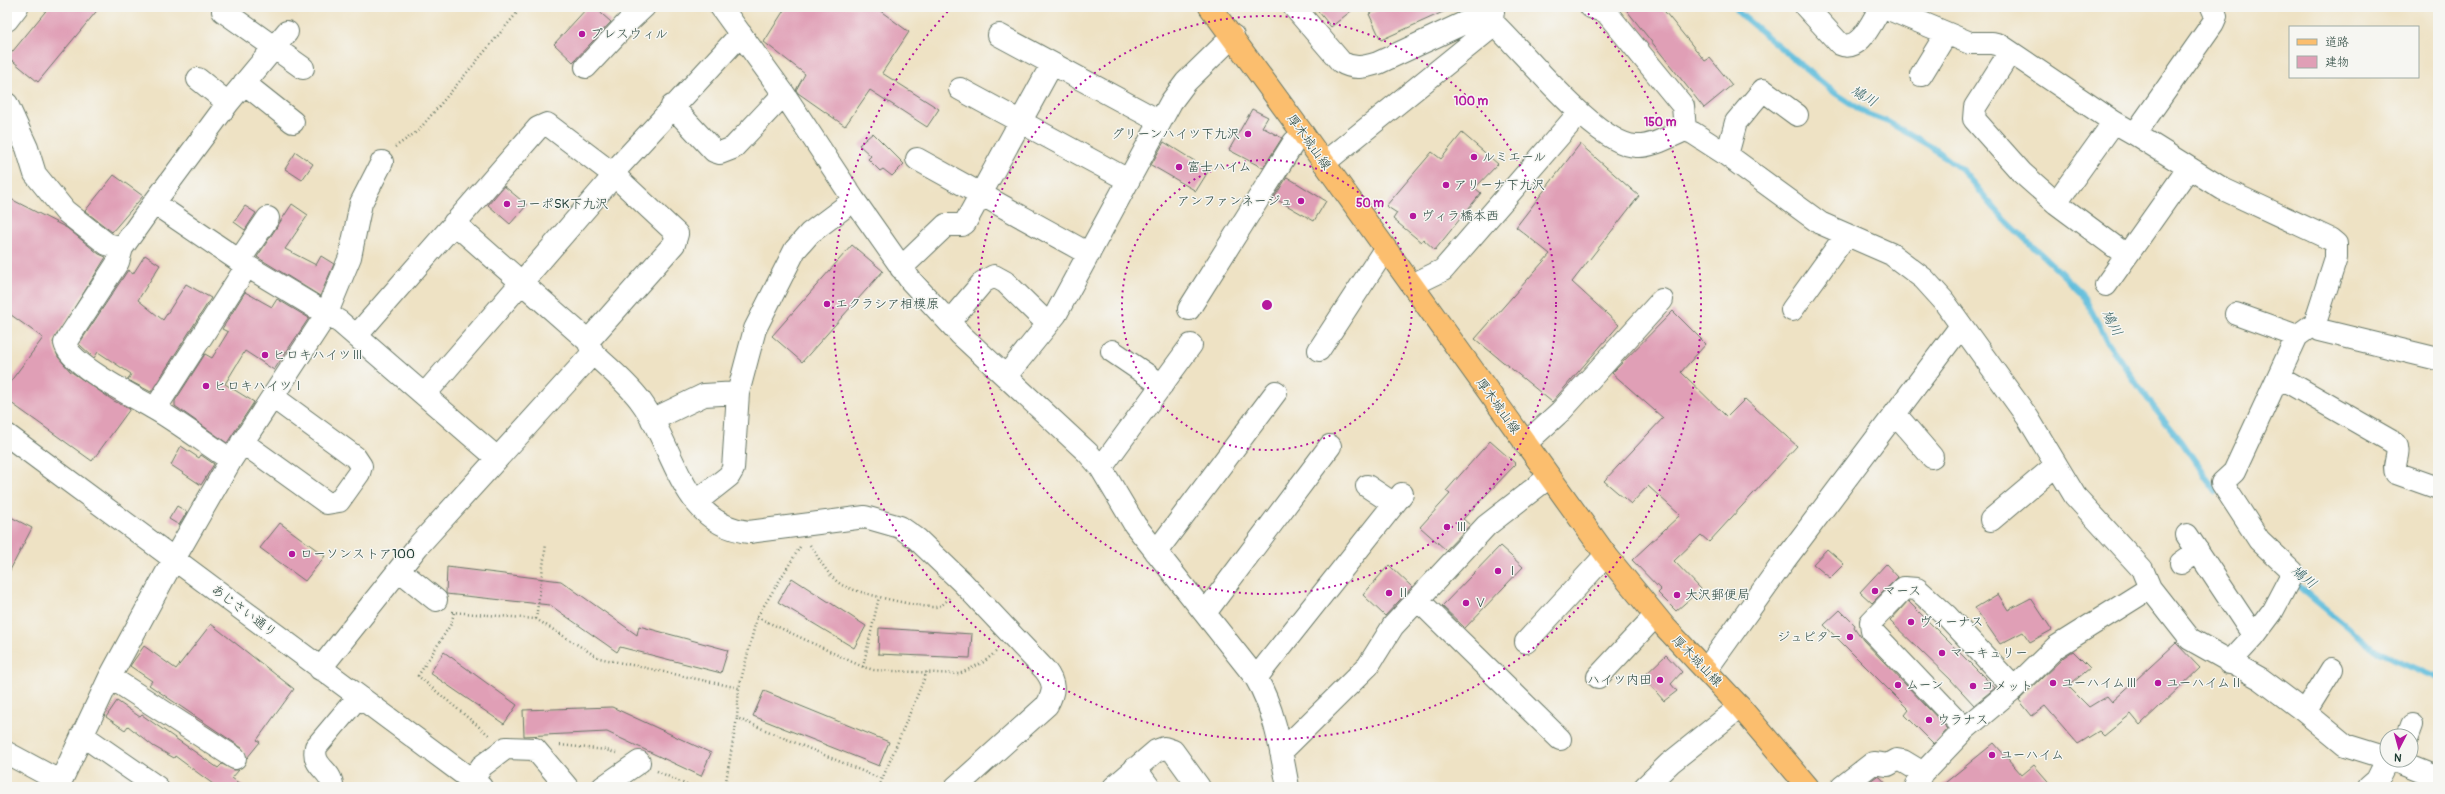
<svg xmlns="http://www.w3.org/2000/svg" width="2445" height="794" font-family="Pangolin,'Klee One',sans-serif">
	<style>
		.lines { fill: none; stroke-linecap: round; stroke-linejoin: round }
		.stream { stroke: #5ebddc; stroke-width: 6 }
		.building { fill: #e09fb6 }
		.minor-casing { stroke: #677766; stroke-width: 24 }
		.major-casing { stroke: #677766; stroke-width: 24 }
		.path { stroke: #677766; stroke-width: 2.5; stroke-dasharray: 1 3; stroke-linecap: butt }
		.minor { stroke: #fff; stroke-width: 22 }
		.major { stroke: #fbbe6e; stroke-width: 22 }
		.ring { fill: none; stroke: #b5179e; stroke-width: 2; stroke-dasharray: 2 4 }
		.poi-dot { fill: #b5179e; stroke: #f6f6f2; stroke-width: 1.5 }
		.labels { text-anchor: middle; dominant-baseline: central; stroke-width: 3; stroke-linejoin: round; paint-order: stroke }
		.poi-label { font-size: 13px; fill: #1f3d34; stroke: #f6f6f2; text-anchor: start }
		.street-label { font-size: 13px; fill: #1f3d34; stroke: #f6f6f2 }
		.water-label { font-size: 14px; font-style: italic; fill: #2f5d5e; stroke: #f6f6f2 }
		.centre { fill: #b5179e; stroke: #f6f6f2; stroke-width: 2 }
		.ring-label { font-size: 12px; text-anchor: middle; font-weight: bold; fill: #b5179e; stroke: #f6f6f2; stroke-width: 3; stroke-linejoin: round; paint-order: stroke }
	</style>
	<rect width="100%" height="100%" fill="#f6f6f2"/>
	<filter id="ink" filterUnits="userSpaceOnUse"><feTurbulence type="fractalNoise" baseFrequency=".025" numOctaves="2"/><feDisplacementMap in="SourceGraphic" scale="8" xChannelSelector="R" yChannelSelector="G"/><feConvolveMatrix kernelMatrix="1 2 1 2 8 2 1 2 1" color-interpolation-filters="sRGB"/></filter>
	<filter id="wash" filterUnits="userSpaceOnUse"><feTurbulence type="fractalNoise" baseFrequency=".012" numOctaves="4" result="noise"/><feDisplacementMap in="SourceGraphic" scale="16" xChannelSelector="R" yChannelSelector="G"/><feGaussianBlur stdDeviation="0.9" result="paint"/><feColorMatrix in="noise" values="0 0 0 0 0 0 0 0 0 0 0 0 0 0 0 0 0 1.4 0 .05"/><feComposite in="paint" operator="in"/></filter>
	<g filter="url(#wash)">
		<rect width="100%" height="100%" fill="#eee2c4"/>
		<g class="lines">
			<path class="stream" d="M1736 7 1739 13 1835 93 1867 114 1888 122 1930 146 1961 169 2002 217 2082 293 2108 343 2155 409 2182 442 2216 492
				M2292 581 2376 651 2438 678"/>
		</g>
		<g id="blocks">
			<path class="building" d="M49 7H100L38 82 8 57Z
				M588 7H594L611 22 573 62 554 44Z
				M786 7H875L909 32 882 73 939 109 927 127 870 90 845 126 798 93 796 90 805 74 764 42Z
				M1315 7H1356L1331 27Z
				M1385 7H1454L1381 40 1369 14Z
				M1624 7H1661L1705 61 1710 58 1732 85 1704 108Z
				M1252 109 1268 117 1262 127 1282 138 1263 168 1229 150Z
				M873 133 904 164 892 176 883 169 880 171 868 159 871 156 859 145Z
				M1462 133 1498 164 1475 188 1481 193 1435 250 1423 239 1421 242 1393 219 1397 213 1386 206 1432 152 1441 159Z
				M1164 142 1209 170 1196 191 1151 165Z
				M1580 144 1639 196 1572 282 1619 325 1552 402 1475 339 1550 254 1516 227Z
				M296 152 313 164 302 180 285 169Z
				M114 175 143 196 112 232 85 211Z
				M1287 177 1326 201 1314 221 1274 198Z
				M504 186 527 205 510 224 488 205Z
				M7 197 67 228 99 254 106 257 53 342 58 357 70 371 114 401 130 409 92 461 7 400V386L43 338 7 312Z
				M292 204 308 215 285 249 316 265 321 256 334 264 320 296 257 257Z
				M245 206 256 213 245 230 234 222Z
				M852 245 883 271 802 362 772 336Z
				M145 255 160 265 138 300 163 320 186 284 211 298 151 392 128 380 131 374 98 352 94 358 79 344 128 270 133 274Z
				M245 292 272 307 277 299 309 318 274 370 245 351 225 384 254 402 227 443 175 406V401L205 354 212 358 228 332 222 329Z
				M1673 311 1706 344 1681 372 1727 417 1745 399 1797 446 1709 542 1701 535 1674 561 1701 589 1676 611 1658 593 1661 590 1632 560 1680 515 1648 486 1631 504 1604 481 1663 418 1612 373Z
				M1490 441 1516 464 1463 519 1470 525 1446 550 1420 527 1450 494 1446 491Z
				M181 446 199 458 201 455 214 464 201 485 171 465Z
				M177 506 187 512 179 525 169 519Z
				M7 515 32 528 7 576Z
				M280 523 325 556 305 581 260 548Z
				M1500 546 1523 567 1465 628 1442 606Z
				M1827 549 1844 564 1830 578 1813 564Z
				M1886 564 1898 577 1872 603 1860 592Z
				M1389 565 1412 587 1385 616 1363 595Z
				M447 567 561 581 637 635 639 626 728 650 721 673 620 647 617 652 550 605 446 594Z
				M792 578 866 626 854 648 778 602Z
				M1998 594 2008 610 2031 598 2052 630 2030 642 2023 632 2000 644 1975 608Z
				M1908 601 1995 688 1974 705 1950 679 1890 621Z
				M1840 610 1855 625 1854 627 1863 640 1948 729 1934 744 1905 715 1909 710 1824 625Z
				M211 624 294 689 257 740 260 742 247 758 242 748 149 685 152 681 130 666 144 646 176 669Z
				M879 628 972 634 970 658 878 654Z
				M2176 643 2200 668 2140 725 2131 714 2104 736 2099 731 2078 744 2045 706 2032 716 2019 700 2064 657 2073 651 2090 668 2068 686 2089 707 2107 696 2112 702Z
				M444 652 517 705 504 724 430 673Z
				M1666 655 1682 672 1671 684 1677 691 1664 701 1643 677Z
				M764 691 889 742 879 766 753 716Z
				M117 701 140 717 142 715 218 768 222 764 234 770H239L232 778 244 787H217L175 756 174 758 153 746 128 726 125 730 106 717Z
				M612 707 711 753 701 776 607 732 524 736 523 710Z
				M1994 743 2022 775 2034 765 2053 787H1940Z
				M1877 776 1880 777 1889 787H1862Z"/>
		</g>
	</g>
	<g filter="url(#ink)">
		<use href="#blocks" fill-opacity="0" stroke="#677766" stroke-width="1"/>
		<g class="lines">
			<g class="minor-casing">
				<path id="minor" d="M721 7 784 94 854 200 911 281 961 335 1088 453 1101 468 1135 525 1256 678C1275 710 1281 751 1288 787
					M1294 7 1341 62C1354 70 1365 67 1378 63L1464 23 1493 12
					M1591 7 1606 12 1683 106 1685 130
					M1806 7 1840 44C1860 53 1872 21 1881 7
					M1884 7 1970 43H1992L2000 45 2114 122 2135 134
					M2212 7 2216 16 2213 23 2135 134 2223 189 2330 239 2336 244V258L2315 323 2319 330 2438 359
					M223 11 303 68
					M7 20 17 7
					M1492 22C1523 50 1596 145 1636 146 1652 147 1671 136 1685 130L1693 133 1727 155 1820 223 1891 254 1924 279 1943 300 2028 418 2075 496 2142 569 2150 588 2190 639 2261 679 2305 712 2345 745 2387 758
					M999 35 1159 121
					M2010 52 1975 107 1974 119 2022 173 2056 203 2126 255
					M586 67 629 21 644 7
					M1921 75 1946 34
					M198 79 228 103
					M244 83 293 122
					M960 89 1128 180
					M7 104 27 148 35 174 65 211 107 244 122 248
					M672 106 714 151 720 153 733 148 784 94
					M1727 155 1736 122 1763 90 1797 115
					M917 159 1089 254
					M1324 163 1487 31 1492 22 1493 9
					M154 203 247 266 340 322 497 458
					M2056 203 2114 122
					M454 223 588 341 593 353
					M239 261 268 218
					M901 268 946 225H962L965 223 1052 64
					M1412 285 1443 270 1579 113
					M2106 285 2188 169
					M1189 309 1294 142 1304 135
					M1792 310 1846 235
					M2236 314 2297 336
					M949 322 983 282 994 276 1005 282 1048 324
					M357 335 538 128 547 124 613 174 677 234 674 244 588 341
					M1319 350 1385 249
					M1112 351 1162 385
					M1006 376 1056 314 1171 102 1186 82 1233 36
					M2279 377 2396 444C2401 453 2392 464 2396 473L2438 488
					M425 394 606 185 620 165 741 34
					M155 409 247 266
					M1895 414 1932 457
					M652 420 704 395 738 393
					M7 435 481 787
					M242 442 327 503 339 501 359 473 361 466 355 457 273 397
					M1525 444 1561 411 1662 300
					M231 460C205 443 181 424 155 409 135 397 69 365 65 343L118 262 122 248 154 203 228 103 287 32
					M1101 468 1191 345
					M1367 486 1394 504
					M696 502 729 476 733 469 738 393 755 329 795 250 810 233 854 200
					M1991 520 2055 466
					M2187 535 2254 636 2229 663
					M1156 552 1276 392
					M2181 563 2198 551
					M399 570 436 600
					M1418 600 1560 739
					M1205 613 1330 446
					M2254 636 2272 612 2293 572 2259 540 2222 483 2234 472 2297 336 2315 323
					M1526 642 1606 555
					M320 669 418 546 593 353C609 369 629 384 642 403 675 448 682 525 749 532L865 517 900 527 917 539 962 582 1045 670C1055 683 1055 691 1047 705L956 787
					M1706 670 1784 561 1961 326
					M110 677 235 758
					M1598 677 1655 616
					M1256 678 1402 494
					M2305 712 2332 669
					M1965 729 1872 631 1871 622 1904 588 1917 589 1947 616 2014 688
					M82 735 157 787
					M2408 736 2412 725
					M1281 752 1368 666 1393 626 1486 526 1549 477
					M7 753 61 782
					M2393 760 2438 778
					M1135 768 1149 787
					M472 781 482 766 506 748 535 749 567 787
					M58 787 110 677 174 559 231 460 326 315 350 257 361 203 382 162
					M332 787C333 770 311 768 316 747L358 697
					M603 787 639 762
					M1114 787 1156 751 1164 748 1173 751 1199 787
					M1645 787 1670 763 1740 707
					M1842 787 1873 763 1888 765 1897 760 1903 761 1923 773
					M1916 787 1923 773 1965 729 2014 688 2056 647 2150 588
					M2369 787 2377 780 2387 760"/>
			</g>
			<g class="major-casing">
				<path id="major" d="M1210 7 1304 135 1606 555 1665 627 1740 707 1808 787"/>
			</g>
			<path class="path" d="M395 147 418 131 522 7
				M7 411 12 415
				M810 545C819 558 828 577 842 585 853 592 922 608 934 607 941 607 945 603 949 598
				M800 547 757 617 739 688 737 718 881 779
				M452 612 536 619 599 658 739 688
				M454 613 451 624 418 676 490 736
				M757 617 863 667 874 670 959 674 984 662 998 650
				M536 619 546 544
				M863 667 879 597
				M560 745 606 750 616 753
				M657 771 691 787
				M725 787 737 718
				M879 787 927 672"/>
			<use href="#minor" class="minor"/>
			<use href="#major" class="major"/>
		</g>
	</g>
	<g class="ring">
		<circle cx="1267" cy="305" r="145"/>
		<circle cx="1267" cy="305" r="289"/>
		<path d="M1584 9A434 434 0 1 1 950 9"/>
	</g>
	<g class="poi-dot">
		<circle cx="582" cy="34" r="4"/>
		<circle cx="1248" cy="134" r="4"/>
		<circle cx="1474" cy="157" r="4"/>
		<circle cx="1179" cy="167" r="4"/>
		<circle cx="1446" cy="185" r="4"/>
		<circle cx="1301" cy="201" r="4"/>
		<circle cx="507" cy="204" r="4"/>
		<circle cx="1413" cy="216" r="4"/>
		<circle cx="827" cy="304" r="4"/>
		<circle cx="265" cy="355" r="4"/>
		<circle cx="206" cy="386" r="4"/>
		<circle cx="1447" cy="527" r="4"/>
		<circle cx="292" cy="554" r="4"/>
		<circle cx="1498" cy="571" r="4"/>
		<circle cx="1875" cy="591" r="4"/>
		<circle cx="1389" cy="593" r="4"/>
		<circle cx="1677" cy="595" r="4"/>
		<circle cx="1466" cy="603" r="4"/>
		<circle cx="1911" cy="622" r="4"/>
		<circle cx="1850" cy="637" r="4"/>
		<circle cx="1942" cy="653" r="4"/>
		<circle cx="1660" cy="680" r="4"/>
		<circle cx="2053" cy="683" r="4"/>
		<circle cx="2158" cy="683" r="4"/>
		<circle cx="1898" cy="685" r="4"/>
		<circle cx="1973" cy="686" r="4"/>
		<circle cx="1929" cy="720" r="4"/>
		<circle cx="1992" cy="755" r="4"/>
	</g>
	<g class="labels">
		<g class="poi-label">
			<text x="590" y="34">ブレスウィル</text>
			<text x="1240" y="134" text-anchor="end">グリーンハイツ下九沢</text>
			<text x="1482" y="157">ルミエール</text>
			<text x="1187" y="167">富士ハイム</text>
			<text x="1454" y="185">アリーナ下九沢</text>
			<text x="1293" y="201" text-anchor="end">アンファンネージュ</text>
			<text x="515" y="204">コーポSK下九沢</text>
			<text x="1421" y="216">ヴィラ橋本西</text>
			<text x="835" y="304">エクラシア相模原</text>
			<text x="273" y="355">ヒロキハイツⅢ</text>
			<text x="214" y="386">ヒロキハイツⅠ</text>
			<text x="1455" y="527">Ⅲ</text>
			<text x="300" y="554">ローソンストア100</text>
			<text x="1506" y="571">Ⅰ</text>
			<text x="1883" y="591">マース</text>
			<text x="1397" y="593">Ⅱ</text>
			<text x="1685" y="595">大沢郵便局</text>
			<text x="1474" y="603">Ⅴ</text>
			<text x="1919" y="622">ヴィーナス</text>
			<text x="1842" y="637" text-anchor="end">ジュピター</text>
			<text x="1950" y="653">マーキュリー</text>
			<text x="1652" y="680" text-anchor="end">ハイツ内田</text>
			<text x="2061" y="683">ユーハイムⅢ</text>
			<text x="2166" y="683">ユーハイムⅡ</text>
			<text x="1906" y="685">ムーン</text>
			<text x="1981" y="686">コメット</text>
			<text x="1937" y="720">ウラナス</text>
			<text x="2000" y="755">ユーハイム</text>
		</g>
		<g class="street-label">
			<text transform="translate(1309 142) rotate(54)">厚木城山線</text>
			<text transform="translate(1498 406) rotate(54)">厚木城山線</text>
			<text transform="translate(244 611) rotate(37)">あじさい通り</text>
			<text transform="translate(1697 661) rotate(46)">厚木城山線</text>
		</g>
		<g class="water-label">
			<text transform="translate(1864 96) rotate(30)">鳩川</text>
			<text transform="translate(2112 323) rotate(62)">鳩川</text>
			<text transform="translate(2304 577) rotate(39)">鳩川</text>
		</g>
	</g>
	<circle cx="1267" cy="305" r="6" class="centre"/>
	<g class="ring-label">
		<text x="1471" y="105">100 m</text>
		<text x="1660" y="126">150 m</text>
		<text x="1370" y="207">50 m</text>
	</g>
	<rect width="2445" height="794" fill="none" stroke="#f6f6f2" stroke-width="24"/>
	<rect x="2289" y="26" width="130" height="52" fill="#f6f6f2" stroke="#a0aca6"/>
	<rect x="2297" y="39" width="20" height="6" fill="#fbbe6e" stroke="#a0aca6"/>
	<text x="2325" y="46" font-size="12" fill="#1f3d34">道路</text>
	<rect x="2297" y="56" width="20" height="12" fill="#e09fb6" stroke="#a0aca6"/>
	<text x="2325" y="66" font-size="12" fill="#1f3d34">建物</text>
	<g transform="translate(2399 748) rotate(186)"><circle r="19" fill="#f6f6f2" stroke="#a0aca6"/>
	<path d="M0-3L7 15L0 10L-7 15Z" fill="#b5179e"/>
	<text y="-6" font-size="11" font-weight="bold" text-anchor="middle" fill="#1f3d34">N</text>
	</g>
</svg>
